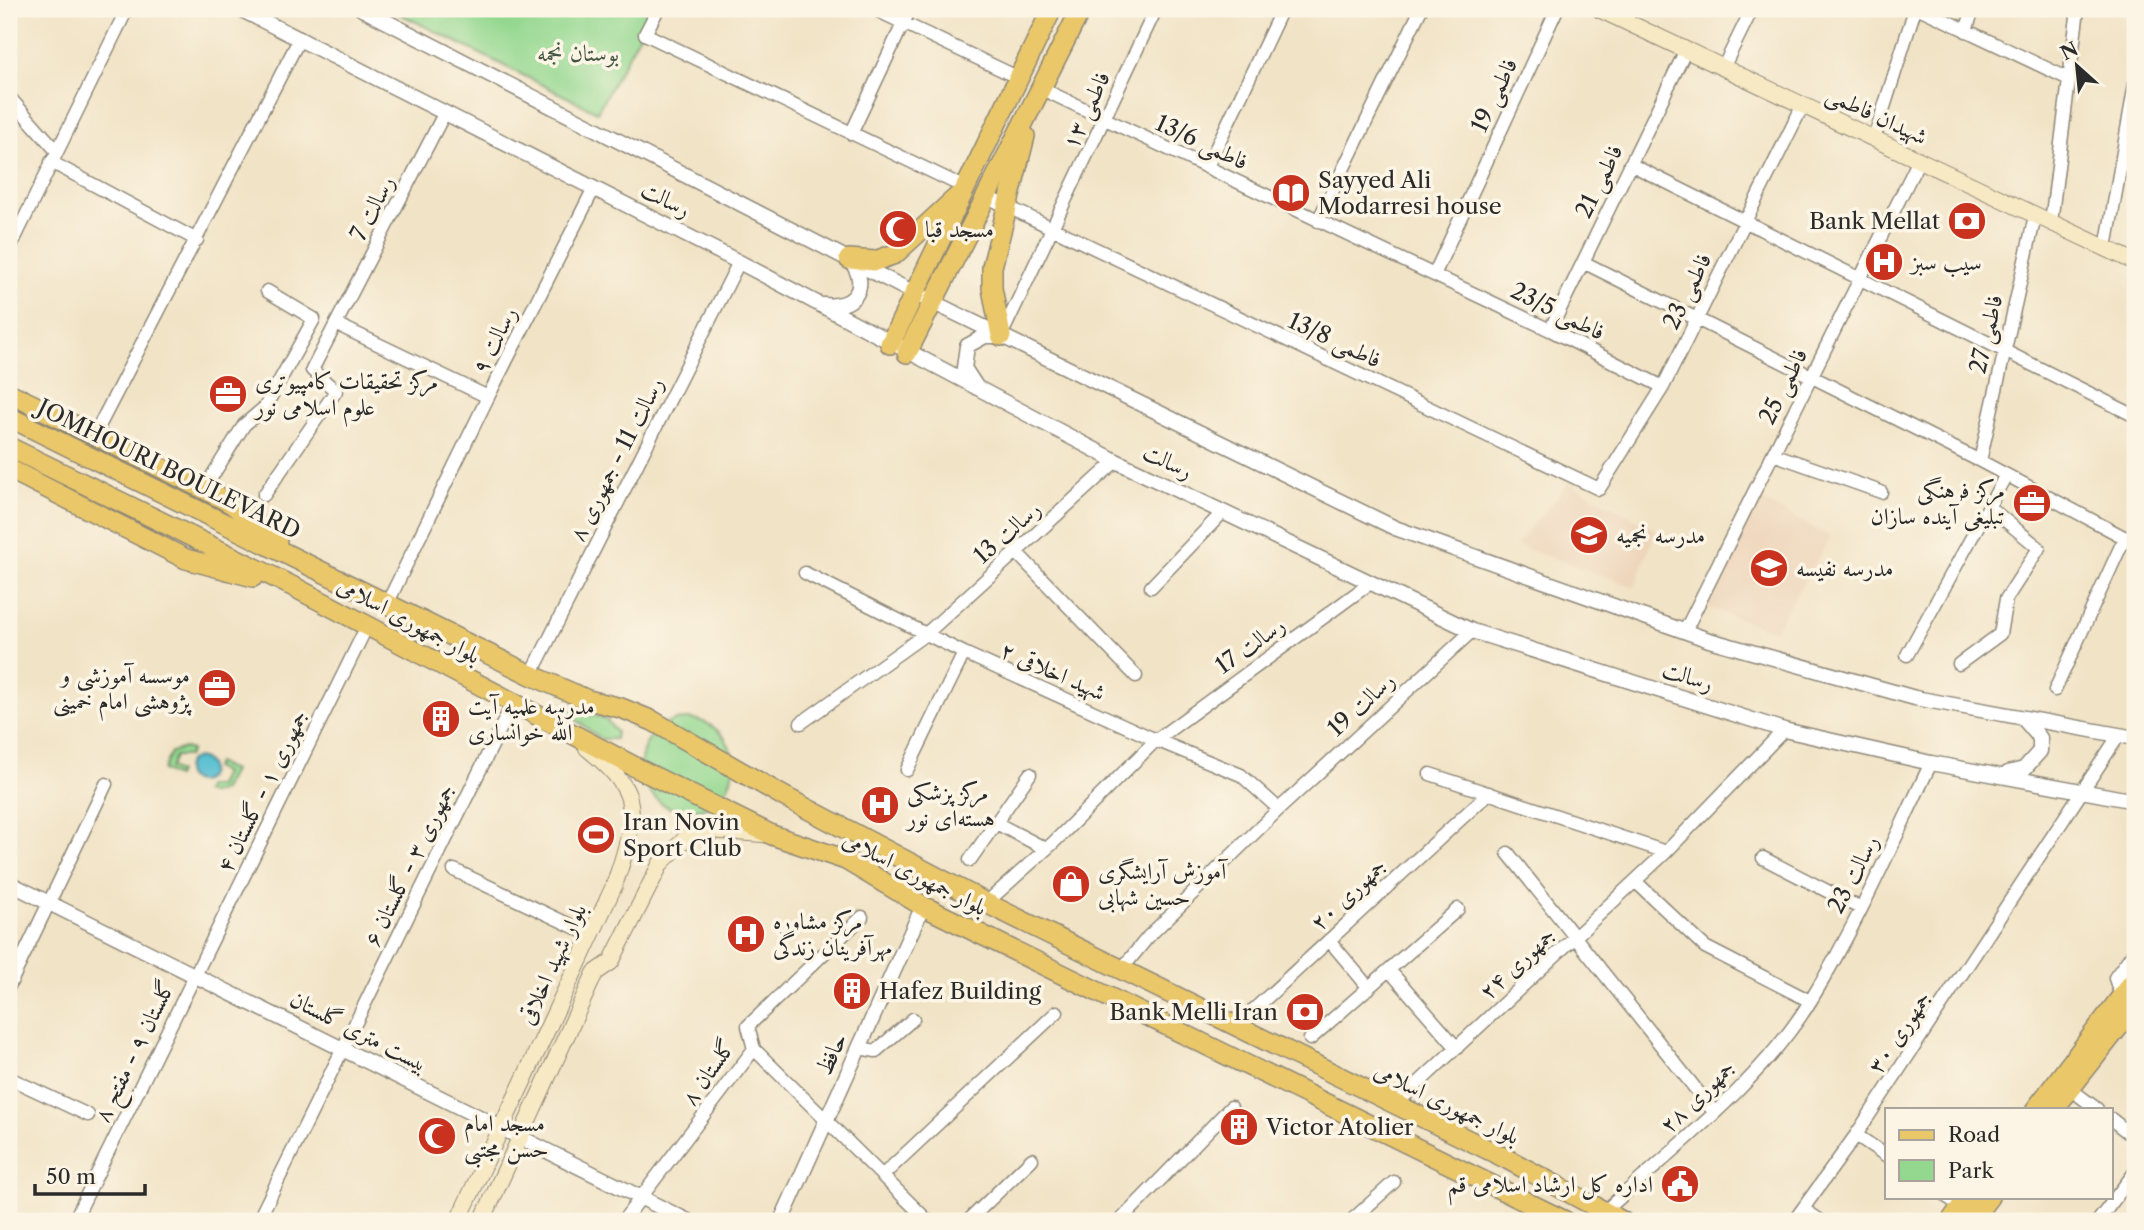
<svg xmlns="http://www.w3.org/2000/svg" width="2144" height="1230" font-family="'Libre Caslon Text',Amiri,serif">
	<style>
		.built { fill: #eed6bb }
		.green { fill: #94d890; stroke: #60825e; stroke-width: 2 }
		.water { fill: #53bdd0; stroke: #3f747e; stroke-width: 2 }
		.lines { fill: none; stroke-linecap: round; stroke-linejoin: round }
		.minor-casing { stroke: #8e8778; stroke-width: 15 }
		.tertiary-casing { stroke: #8e8778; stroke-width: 17 }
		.secondary-casing { stroke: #8e8778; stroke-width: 18 }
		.primary-casing { stroke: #8e8778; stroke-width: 22 }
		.minor { stroke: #fff; stroke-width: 12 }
		.tertiary { stroke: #fff; stroke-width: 14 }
		.secondary { stroke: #f7e9c3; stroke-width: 16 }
		.primary { stroke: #eac769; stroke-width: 19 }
		.labels { text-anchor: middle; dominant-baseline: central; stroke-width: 7; stroke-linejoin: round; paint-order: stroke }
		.park-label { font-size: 23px; fill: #455644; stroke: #fcf5e5 }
		.street-label { font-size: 23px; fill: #2b2b2b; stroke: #fcf5e5 }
		.poi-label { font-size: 23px; fill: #2b2b2b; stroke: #fcf5e5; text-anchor: start }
	</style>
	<rect width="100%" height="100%" fill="#fcf5e5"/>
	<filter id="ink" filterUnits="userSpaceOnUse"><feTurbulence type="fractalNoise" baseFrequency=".0143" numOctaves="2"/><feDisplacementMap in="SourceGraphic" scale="14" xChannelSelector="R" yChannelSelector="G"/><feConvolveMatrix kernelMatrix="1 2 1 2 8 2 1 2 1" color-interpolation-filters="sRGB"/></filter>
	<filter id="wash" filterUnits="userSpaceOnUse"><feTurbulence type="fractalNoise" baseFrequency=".00686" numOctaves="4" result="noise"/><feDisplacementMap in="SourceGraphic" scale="28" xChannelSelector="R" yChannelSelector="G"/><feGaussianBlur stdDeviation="1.57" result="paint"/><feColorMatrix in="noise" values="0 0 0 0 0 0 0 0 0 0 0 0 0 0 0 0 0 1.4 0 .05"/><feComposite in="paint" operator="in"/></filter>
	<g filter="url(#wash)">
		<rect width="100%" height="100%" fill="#f1e3c6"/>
		<path class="built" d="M1569 483 1656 530 1635 587 1516 545Z
			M1759 499 1831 537 1774 631 1707 607Z"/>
		<path class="green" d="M390 9H654L597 112Z
			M563 705 606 719 616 732 615 739H601L562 709Z
			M641 765a46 46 0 1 1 92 0a46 46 0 1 1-92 0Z
			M185 748 191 750 188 756H175L170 768 178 772 176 777 163 770 171 752Z
			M217 763 233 771 223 790 211 794 204 792 207 786H218L224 773 214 768Z"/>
		<path class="water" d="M186 770a12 12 0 1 1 24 0a12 12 0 1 1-24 0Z"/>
	</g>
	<g filter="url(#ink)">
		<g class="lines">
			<g class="minor-casing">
				<path id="minor" d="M658 9 645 34 966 188
					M874 9 1019 78
					M1921 9 2069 79
					M1966 31 1973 9
					M1723 68 1752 9
					M1040 88 1550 330 1663 387
					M9 97 56 150
					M851 134 910 9
					M1874 139 1915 9
					M51 162 197 240
					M1630 164 2135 416
					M1207 167 1282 9
					M985 196 1599 489 1663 387 1803 105
					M1318 221 1421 9
					M2051 222 2078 9
					M2106 248 2135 84
					M9 250 127 9
					M1583 262 1980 461 2135 543
					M1434 275 1557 9
					M336 324 488 397 594 188
					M1550 330 1686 50
					M1001 336 1156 9
					M95 434 300 38
					M1773 454 1881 492
					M1980 461 2035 216
					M204 489 244 425 265 407 314 319 267 291
					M264 495 336 391 312 370 445 112
					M1016 552 1136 676
					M805 573 964 653 1156 740 1241 775 1279 809
					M1151 587 1222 513
					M387 604 488 397
					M1685 631 1919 160
					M1907 655 2006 475
					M1959 664 2000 634 2006 599 2039 548 1989 507
					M531 675 739 262
					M2055 690 2125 537
					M801 723 927 633 1116 461
					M907 770 964 653
					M1430 774 1666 852
					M996 823 1046 849
					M1508 853 1714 1112
					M1763 858 1860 908
					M970 860 1030 774
					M454 870 591 935
					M1635 881 1705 947 1810 1001
					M986 903 1053 843 1156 740 1369 584
					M1329 940 1369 988
					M1121 970 1148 937 1279 809 1472 631
					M1389 970 1457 1048
					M9 986 106 784
					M1236 1026 1489 793
					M1310 1039 1458 909
					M859 1048 876 1051 913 1019
					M754 1049 928 1221
					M754 1049 748 1026 862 917
					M9 1078 88 1115
					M2069 1088 2097 1109
					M1396 1104 1666 852 1784 730
					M2111 1119 2135 1138
					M1856 1135 1887 1156
					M883 1175 1057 1012
					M1947 1197 1961 1206
					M1803 1209 1821 1221
					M1604 1212C1674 1148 1762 1081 1811 1000 1857 925 1893 842 1931 763
					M74 1221 367 626
					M258 1221 513 703
					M623 1221 754 1049
					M968 1221 1032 1159
					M1120 1221 1231 1107
					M1351 1221 1394 1182
					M1794 1221 1856 1135 2119 735
					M2098 1221 2135 1172"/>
			</g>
			<g class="tertiary-casing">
				<path id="tertiary" d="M240 9 739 262 1116 461 1472 631 1784 730 1931 763 2135 801
					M362 9 916 294 1395 528 1709 640 1915 698 2135 738
					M824 305C856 309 870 285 850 260
					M977 388 964 368 967 346 985 336H1000
					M2008 773 2024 769 2040 751V738L2023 718
					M9 883 688 1221
					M2122 996 2116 978 2135 952
					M781 1221 923 906"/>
			</g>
			<g class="secondary-casing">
				<path id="secondary" d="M1599 9 2135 262
					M458 1221 614 886C622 861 636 826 629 799 624 779 602 760 587 748
					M482 1221 595 973 611 962 661 863 695 829 763 834"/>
			</g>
			<g class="primary-casing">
				<path id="primary" d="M849 259 875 261 895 254 958 196
					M1001 336 992 288V267L1025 136
					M890 344 1052 9
					M907 353 1081 9
					M9 393 204 489 232 504 277 540
					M9 417 531 675 588 700 621 708 653 721 785 797 986 903 1507 1159 1622 1221
					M9 447 296 588 639 769 772 835 846 860 923 906 1565 1221
					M9 469 186 559 253 577
					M2036 1109 2135 979
					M2054 1109 2135 1006
					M1951 1221 1968 1197
					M1971 1221 1989 1197"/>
			</g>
			<use href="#minor" class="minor"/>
			<use href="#tertiary" class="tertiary"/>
			<use href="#secondary" class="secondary"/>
			<use href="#primary" class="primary"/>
		</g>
	</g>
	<defs>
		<g id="library-disc" transform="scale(2.0125)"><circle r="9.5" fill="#c8321e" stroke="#fcf5e5"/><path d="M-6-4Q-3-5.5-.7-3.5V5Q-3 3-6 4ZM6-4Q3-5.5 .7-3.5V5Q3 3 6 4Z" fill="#fff"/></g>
		<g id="bank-disc" transform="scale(2.0125)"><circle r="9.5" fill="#c8321e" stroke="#fcf5e5"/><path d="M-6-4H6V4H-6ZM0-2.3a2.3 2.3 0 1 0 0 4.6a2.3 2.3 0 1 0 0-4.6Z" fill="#fff"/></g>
		<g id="mosque-disc" transform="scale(2.0125)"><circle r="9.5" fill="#c8321e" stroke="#fcf5e5"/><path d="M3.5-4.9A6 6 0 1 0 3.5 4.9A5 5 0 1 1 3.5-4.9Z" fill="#fff"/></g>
		<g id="hospital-disc" transform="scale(2.0125)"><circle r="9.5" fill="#c8321e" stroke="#fcf5e5"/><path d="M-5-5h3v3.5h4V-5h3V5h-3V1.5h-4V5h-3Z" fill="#fff"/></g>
		<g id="office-disc" transform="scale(2.0125)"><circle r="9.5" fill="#c8321e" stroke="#fcf5e5"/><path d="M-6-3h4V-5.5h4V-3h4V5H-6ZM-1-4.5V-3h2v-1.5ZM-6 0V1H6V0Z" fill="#fff"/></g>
		<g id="school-disc" transform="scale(2.0125)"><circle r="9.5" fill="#c8321e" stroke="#fcf5e5"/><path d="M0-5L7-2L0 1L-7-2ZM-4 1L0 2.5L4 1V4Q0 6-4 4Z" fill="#fff"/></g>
		<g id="building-disc" transform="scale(2.0125)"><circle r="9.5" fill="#c8321e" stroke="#fcf5e5"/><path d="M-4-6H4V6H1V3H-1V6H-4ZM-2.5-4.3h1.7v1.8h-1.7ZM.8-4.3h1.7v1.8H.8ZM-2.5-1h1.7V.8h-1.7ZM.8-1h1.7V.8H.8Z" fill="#fff"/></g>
		<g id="stadium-disc" transform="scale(2.0125)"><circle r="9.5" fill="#c8321e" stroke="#fcf5e5"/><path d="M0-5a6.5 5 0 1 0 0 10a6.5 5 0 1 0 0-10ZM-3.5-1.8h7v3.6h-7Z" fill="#fff"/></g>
		<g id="shop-disc" transform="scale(2.0125)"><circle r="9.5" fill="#c8321e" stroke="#fcf5e5"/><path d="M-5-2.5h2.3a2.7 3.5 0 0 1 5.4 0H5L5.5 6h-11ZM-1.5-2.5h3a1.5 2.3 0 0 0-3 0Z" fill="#fff"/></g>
		<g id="civic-disc" transform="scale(2.0125)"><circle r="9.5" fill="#c8321e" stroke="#fcf5e5"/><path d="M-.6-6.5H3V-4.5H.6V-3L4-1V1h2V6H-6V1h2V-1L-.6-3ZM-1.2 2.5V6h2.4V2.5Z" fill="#fff"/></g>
	</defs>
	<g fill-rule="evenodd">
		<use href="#library-disc" x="1291" y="193"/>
		<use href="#bank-disc" x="1967" y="221"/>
		<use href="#mosque-disc" x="898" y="229"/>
		<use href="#hospital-disc" x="1884" y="262"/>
		<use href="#office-disc" x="228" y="394"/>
		<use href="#office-disc" x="2032" y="503"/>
		<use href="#school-disc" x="1589" y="535"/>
		<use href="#school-disc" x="1769" y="568"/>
		<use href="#office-disc" x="217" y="688"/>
		<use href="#building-disc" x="441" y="719"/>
		<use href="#hospital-disc" x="880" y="805"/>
		<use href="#stadium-disc" x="596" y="835"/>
		<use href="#shop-disc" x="1071" y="884"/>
		<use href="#hospital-disc" x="746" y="934"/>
		<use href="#building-disc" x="852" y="991"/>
		<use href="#bank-disc" x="1305" y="1012"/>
		<use href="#building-disc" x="1239" y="1127"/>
		<use href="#mosque-disc" x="437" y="1136"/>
		<use href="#civic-disc" x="1680" y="1184"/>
	</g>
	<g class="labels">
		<g class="park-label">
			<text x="578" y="53">بوستان نجمه</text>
		</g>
		<g class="street-label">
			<text transform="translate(1494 95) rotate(-65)">فاطمی 19</text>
			<text transform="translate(1086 110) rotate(-65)">فاطمی ۱۳</text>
			<text transform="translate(1877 115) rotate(25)">شهیدان فاطمی</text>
			<text transform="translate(1202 142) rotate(25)">فاطمی 13/6</text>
			<text transform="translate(1599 181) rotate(-64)">فاطمی 21</text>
			<text transform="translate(666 199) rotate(27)">رسالت</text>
			<text transform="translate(372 208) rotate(-63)">رسالت 7</text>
			<text transform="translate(1687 291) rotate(-64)">فاطمی 23</text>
			<text transform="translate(1558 311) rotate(26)">فاطمی 23/5</text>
			<text transform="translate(1986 334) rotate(-77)">فاطمی 27</text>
			<text transform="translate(494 340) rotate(-63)">رسالت ۹</text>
			<text transform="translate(1335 340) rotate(25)">فاطمی 13/8</text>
			<text transform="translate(1783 386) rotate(-64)">فاطمی 25</text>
			<text transform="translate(616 459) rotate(-63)">رسالت 11 - جمهوری ۸</text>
			<text transform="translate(1168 461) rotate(26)">رسالت</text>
			<text transform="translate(169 469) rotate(26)">JOMHOURI BOULEVARD</text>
			<text transform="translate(1007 532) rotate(-42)">رسالت 13</text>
			<text transform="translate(409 620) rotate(28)">بلوار جمهوری اسلامی</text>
			<text transform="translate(1250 645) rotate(-36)">رسالت 17</text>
			<text transform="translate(1053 671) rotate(24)">شهید اخلاقی ۲</text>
			<text transform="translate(1688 676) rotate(18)">رسالت</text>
			<text transform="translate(1361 704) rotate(-43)">رسالت 19</text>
			<text transform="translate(262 791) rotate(-64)">جمهوری ۱ - گلستان ۴</text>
			<text transform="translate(409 865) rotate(-64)">جمهوری ۳ - گلستان ۶</text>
			<text transform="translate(915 873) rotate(27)">بلوار جمهوری اسلامی</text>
			<text transform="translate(1853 874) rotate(-63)">رسالت 23</text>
			<text transform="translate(1348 894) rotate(-43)">جمهوری ۲۰</text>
			<text transform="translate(1517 963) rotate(-43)">جمهوری ۲۴</text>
			<text transform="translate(552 964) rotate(-65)">بلوار شهید اخلاقی</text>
			<text transform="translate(359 1031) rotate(27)">بیست متری گلستان</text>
			<text transform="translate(1899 1032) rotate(-56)">جمهوری ۳۰</text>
			<text transform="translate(134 1051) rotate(-64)">گلستان ۹ - مفتح ۸</text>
			<text transform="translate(831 1054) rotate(-66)">حافظ</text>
			<text transform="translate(708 1072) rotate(-55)">گلستان ۸</text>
			<text transform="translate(1697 1096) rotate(-44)">جمهوری ۲۸</text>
			<text transform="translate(1447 1103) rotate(26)">بلوار جمهوری اسلامی</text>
		</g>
		<g class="poi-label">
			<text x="1318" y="180">Sayyed Ali<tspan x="1318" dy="26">Modarresi house</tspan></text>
			<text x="1940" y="221" text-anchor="end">Bank Mellat</text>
			<text x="925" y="229">مسجد قبا</text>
			<text x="1911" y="262">سیب سبز</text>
			<text x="255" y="381">مرکز تحقیقات کامپیوتری<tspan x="255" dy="26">علوم اسلامی نور</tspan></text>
			<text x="2005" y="490" text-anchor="end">مرکز فرهنگی<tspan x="2005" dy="26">تبلیغی آینده سازان</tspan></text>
			<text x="1616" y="535">مدرسه نجمیه</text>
			<text x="1796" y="568">مدرسه نفیسه</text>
			<text x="190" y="675" text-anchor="end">موسسه آموزشی و<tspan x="190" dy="26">پژوهشی امام خمینی</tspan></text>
			<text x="468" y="706">مدرسه علمیه آیت<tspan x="468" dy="26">الله خوانساری</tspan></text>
			<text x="907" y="792">مرکز پزشکی<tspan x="907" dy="26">هسته‌ای نور</tspan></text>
			<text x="623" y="822">Iran Novin<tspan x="623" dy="26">Sport Club</tspan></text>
			<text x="1098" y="871">آموزش آرایشگری<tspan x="1098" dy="26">حسین شهابی</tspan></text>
			<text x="773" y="921">مرکز مشاوره<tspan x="773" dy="26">مهرآفرینان زندگی</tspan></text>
			<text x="879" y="991">Hafez Building</text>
			<text x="1278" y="1012" text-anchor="end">Bank Melli Iran</text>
			<text x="464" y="1123">مسجد امام<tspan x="464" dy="26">حسن مجتبی</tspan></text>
			<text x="1266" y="1127">Victor Atolier</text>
			<text x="1653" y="1184" text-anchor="end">اداره کل ارشاد اسلامی قم</text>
		</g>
	</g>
	<rect width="2144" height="1230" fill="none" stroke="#fcf5e5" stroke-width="35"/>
	<rect x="1885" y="1108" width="228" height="91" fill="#fcf5e5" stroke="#a8a49b" stroke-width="2"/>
	<rect x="1899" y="1130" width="35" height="10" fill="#eac769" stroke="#a8a49b" stroke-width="2"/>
	<text x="1948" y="1142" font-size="21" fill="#2b2b2b">Road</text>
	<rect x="1899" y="1160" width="35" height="21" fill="#94d890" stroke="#a8a49b" stroke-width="2"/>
	<text x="1948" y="1178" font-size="21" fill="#2b2b2b">Park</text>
	<g transform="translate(2077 66) rotate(333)" stroke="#fcf5e5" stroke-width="5" paint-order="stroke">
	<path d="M0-5L12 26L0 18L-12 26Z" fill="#2b2b2b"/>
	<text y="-10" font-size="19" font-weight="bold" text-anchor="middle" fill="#2b2b2b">N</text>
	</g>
	<path d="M35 1184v10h110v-10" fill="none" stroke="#2b2b2b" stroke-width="3.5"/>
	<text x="46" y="1184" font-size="21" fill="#2b2b2b" stroke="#fcf5e5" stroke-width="5" paint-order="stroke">50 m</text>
</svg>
